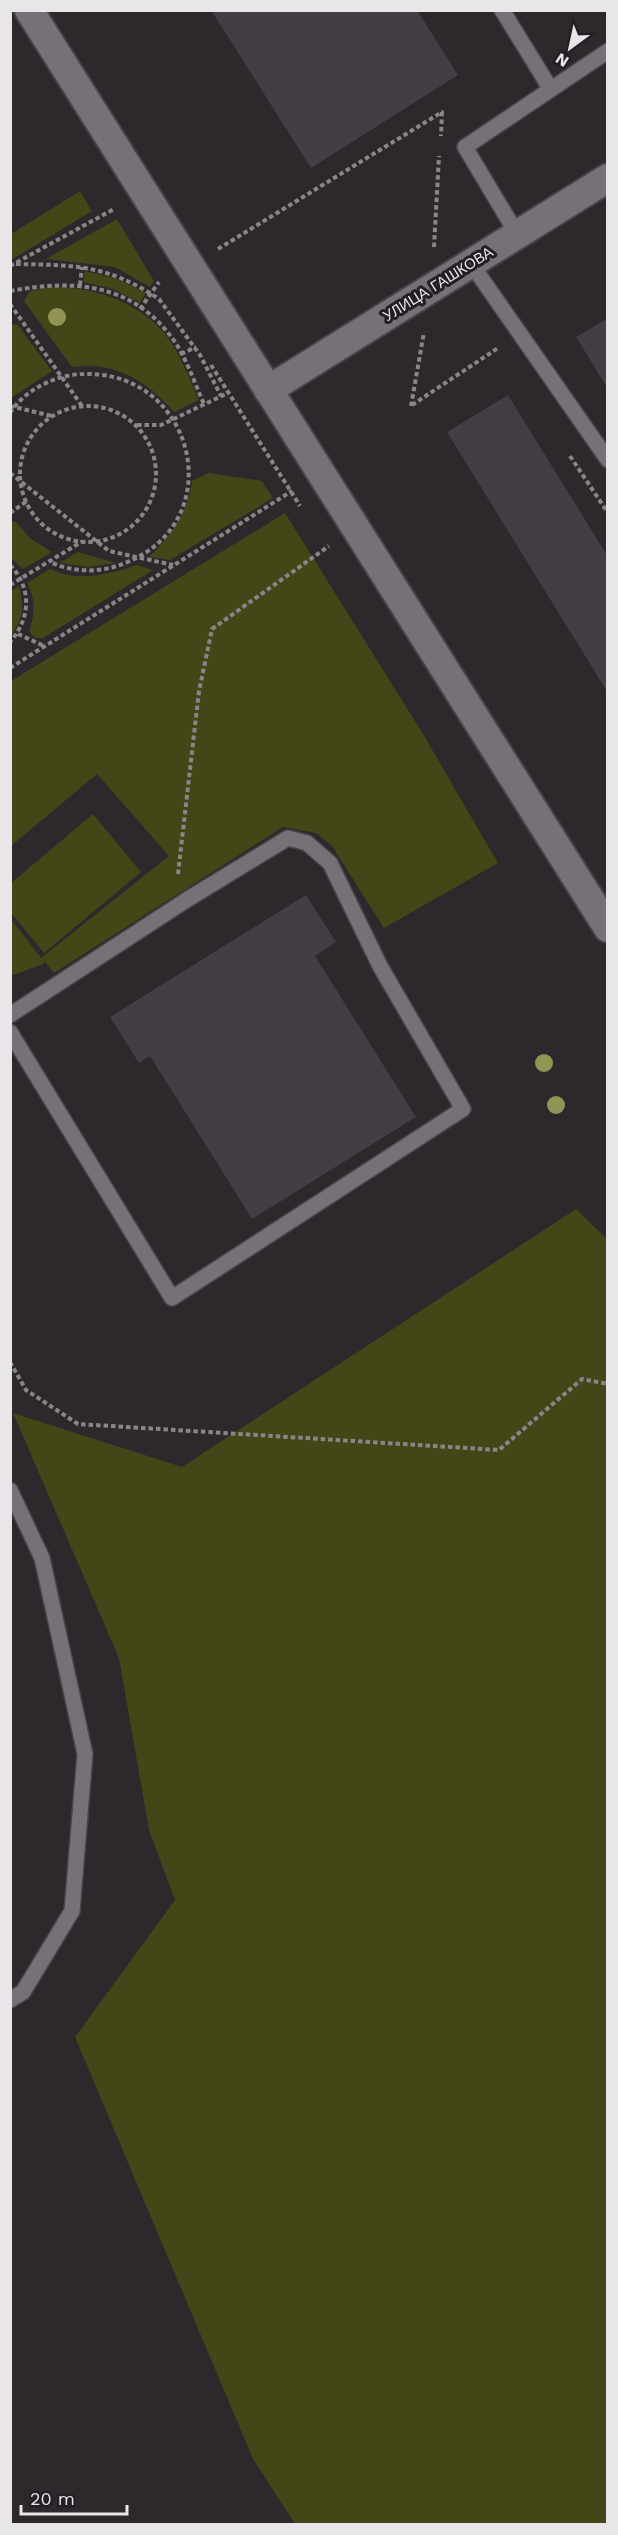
<svg xmlns="http://www.w3.org/2000/svg" width="618" height="2535" font-family="'Work Sans',sans-serif">
	<style>
		.green { fill: #434616 }
		.building { fill: #423e43 }
		.lines { fill: none; stroke-linecap: round; stroke-linejoin: round }
		.service-casing { stroke: #474348; stroke-width: 18 }
		.minor-casing { stroke: #474348; stroke-width: 32 }
		.path { stroke: #89868a; stroke-width: 4; stroke-dasharray: 4.5 3; stroke-linecap: butt }
		.service { stroke: #767176; stroke-width: 15 }
		.minor { stroke: #767176; stroke-width: 28 }
		.tree { fill: #929455 }
		.labels { text-anchor: middle; dominant-baseline: central; stroke-width: 6; stroke-linejoin: round; paint-order: stroke }
		.street-label { font-size: 15px; fill: #e8e6e9; stroke: #221e23 }
	</style>
	<rect width="100%" height="100%" fill="#2c282c"/>
	<path class="green" d="M80 191 92 211 11 260V234Z
		M117 219 154 281 150 287 115 267 46 259Z
		M85 271 115 278 146 293 140 303 113 289 83 282Z
		M52 287C98 287 147 304 173 345 183 362 191 382 199 400L174 412C147 381 115 361 72 367L24 301 30 291Z
		M17 324 52 371 11 398V325Z
		M209 473 262 481 273 498 170 560 149 557C171 536 188 512 192 481Z
		M285 513 423 734 498 863 384 928 332 846 316 833 283 827 54 973 43 959 45 963 14 975 11 973V919L41 958 169 856 97 774 11 846V681Z
		M15 521 31 539 52 552 23 569 11 558V523Z
		M78 552 116 563 88 567 59 563Z
		M137 565 153 570 43 638H36L29 632C35 613 36 600 27 583L50 569C77 583 110 574 137 565Z
		M19 586C24 606 24 619 11 636V591Z
		M93 814 141 872 44 953 11 913V883Z
		M576 1209 608 1240 607 2524H295L253 2459 75 2037 175 1900 149 1830 119 1658 13 1413 182 1467Z"/>
	<path class="building" d="M211 10H417L458 75 311 168Z
		M608 318V389L576 337Z
		M508 395 608 557V693L447 432Z
		M306 895 336 942 315 956 416 1117 252 1219 150 1056 139 1063 110 1017Z"/>
	<g class="lines">
		<g class="service-casing">
			<path id="service" d="M502 10 550 88
				M517 234 465 147 608 51
				M472 265 608 460
				M10 1015 188 899 288 838 307 843 330 863 380 966 463 1109 172 1298 10 1032
				M10 1490 42 1558 85 1754 72 1911 23 1992 10 2000"/>
		</g>
		<g class="minor-casing">
			<path id="minor" d="M29 10 608 928
				M268 390 608 178"/>
		</g>
		<path class="path" d="M434 247 439 156
			M218 249 442 112 441 136
			M16 264C76 265 108 265 159 299L200 355 221 396
			M10 266 114 209
			M80 285 82 267
			M10 291C75 279 134 283 175 342 187 360 195 384 204 404
			M10 304 82 406
			M140 309 159 282
			M181 354 196 347
			M211 365 300 506
			M412 405 498 348
			M10 406 52 416
			M411 406 424 332
			M20 474a68 68 0 1 1 136 0a68 68 0 1 1-136 0Z
			M10 413C25 389 58 374 84 374 196 371 231 522 125 563 101 573 74 573 50 562
			M137 425H161L228 393
			M570 456 608 513
			M10 473 109 551 173 565
			M10 513 27 501
			M10 565C32 588 31 618 10 642
			M10 585 83 541
			M18 634 44 646
			M10 668 292 491
			M178 874 199 691 212 629 329 546
			M10 1362 26 1390 78 1424 499 1450 582 1379 608 1384"/>
		<use href="#service" class="service"/>
		<use href="#minor" class="minor"/>
	</g>
	<g class="tree">
		<circle cx="57" cy="317" r="9"/>
		<circle cx="544" cy="1063" r="9"/>
		<circle cx="556" cy="1105" r="9"/>
	</g>
	<g class="labels">
		<g class="street-label">
			<text transform="translate(438 284) rotate(-32)">УЛИЦА ГАШКОВА</text>
		</g>
	</g>
	<rect width="618" height="2535" fill="none" stroke="#e8e6e9" stroke-width="24"/>
	<g transform="translate(570 48) rotate(213)" stroke="#221e23" stroke-width="4.5" paint-order="stroke">
	<path d="M0-4.5L10 22L0 15L-10 22Z" fill="#e8e6e9"/>
	<text y="-9" font-size="16" font-weight="bold" text-anchor="middle" fill="#e8e6e9">N</text>
	</g>
	<path d="M21 2505v9h106v-9" fill="none" stroke="#e8e6e9" stroke-width="3"/>
	<text x="30" y="2505" font-size="18" fill="#e8e6e9" stroke="#221e23" stroke-width="4.5" paint-order="stroke">20 m</text>
</svg>
